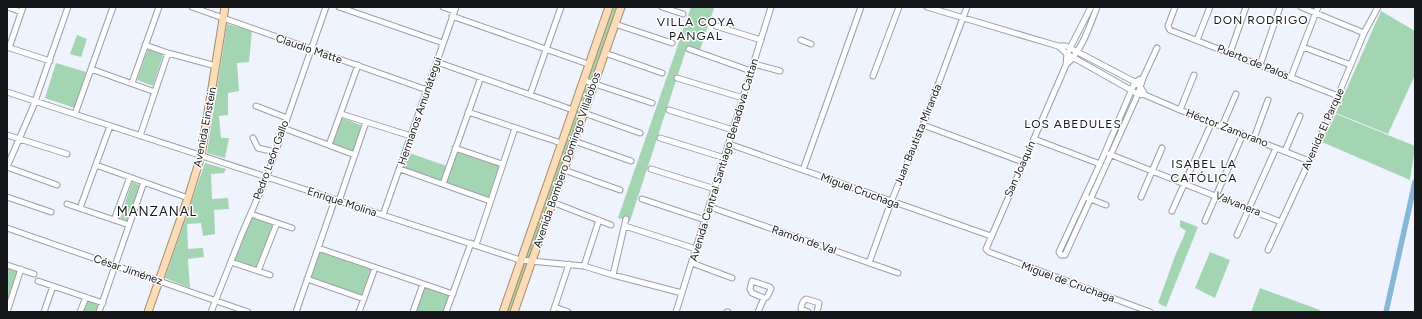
<svg xmlns="http://www.w3.org/2000/svg" width="1422" height="319" font-family="Figtree,sans-serif">
	<style>
		.green { fill: #a4d5b2 }
		.lines { fill: none; stroke-linecap: round; stroke-linejoin: round }
		.canal { stroke: #87b6d9; stroke-width: 5.5 }
		.minor-casing { stroke: #9a9ea7; stroke-width: 7 }
		.major-casing { stroke: #a98862; stroke-width: 9 }
		.minor { stroke: #fff; stroke-width: 5 }
		.major { stroke: #fbdcb8; stroke-width: 7 }
		.labels { text-anchor: middle; dominant-baseline: central; stroke-width: 3; stroke-linejoin: round; paint-order: stroke }
		.street-label { font-size: 11px; fill: #17181c; stroke: #fff }
		.neighbourhood-label { font-size: 12px; letter-spacing: 1px; fill: #17181c; stroke: #fff }
		.quarter-label { font-size: 13px; letter-spacing: 1px; fill: #17181c; stroke: #fff }
	</style>
	<rect width="100%" height="100%" fill="#eef3fd"/>
	<path class="green" d="M611 7H620L513 312H504Z
		M691 7 714 8 700 50 687 47 630 221 618 218Z
		M1381 11 1415 31V75L1388 134 1336 113Z
		M227 24 252 31 249 62 237 63 239 91 228 93V115L219 116 221 138H229L225 158 207 153Z
		M77 35 87 39 81 57 70 54Z
		M148 49 163 55 153 86 137 80Z
		M56 63 86 72 75 108 45 98Z
		M1336 114 1415 146 1410 180 1322 142Z
		M340 117 363 126 354 151 331 143Z
		M456 150 500 166 489 198 403 168 409 153 450 167Z
		M205 163 226 169 224 173 211 174 212 199 228 198 229 209 214 210 215 234 203 236 201 223 187 224 188 249 203 248 204 257 188 259 190 288 165 278Z
		M132 182 140 185 128 221 120 218Z
		M253 216 275 224 257 269 233 262 242 237Z
		M1180 220 1198 227 1166 307 1158 303 1175 256 1186 231 1180 227Z
		M320 251 372 268 361 296 311 278Z
		M1210 252 1230 260 1215 298 1195 288Z
		M7 265 21 269 7 312Z
		M424 286 451 295 445 312 415 311Z
		M1260 288 1320 310 1319 312H1251Z
		M87 300 98 305 95 312H83Z"/>
	<g class="lines">
		<path class="canal" d="M1386 312 1415 182"/>
		<g class="minor-casing">
			<path id="minor" d="M8 7 21 12
				M192 7 427 90
				M339 7 443 43
				M443 7 454 11
				M662 7 683 14
				M927 7 1058 46H1066L1135 82 1140 86 1145 95
				M1091 7 1067 54 1066 65 986 249 989 252 1150 312
				M1175 7 1168 26 1170 30 1338 96
				M1301 7 1364 33
				M452 16 588 64
				M615 24 672 43
				M716 26 761 40
				M801 40 811 44
				M1197 40 1210 7
				M145 45 168 53 216 66
				M1058 46 1067 54 1138 94 1145 95 1180 110 1309 161
				M7 47 50 61
				M1303 47 1351 65
				M9 48 23 7
				M689 49 751 71
				M605 53 662 73
				M1230 53 1246 7
				M437 62 573 110
				M754 64 780 71
				M1066 65C1082 50 1089 28 1097 7
				M1260 65 1280 7
				M91 69 155 92
				M873 76 899 7
				M1291 77 1318 7
				M677 78 743 98
				M1143 78 1135 82 1100 164 1059 252 1061 255H1065L1111 154 1138 94 1143 78 1157 48
				M583 80 652 103
				M132 83 159 7
				M7 92 520 260 584 266 613 275 682 293
				M530 95 561 7
				M256 106 287 118
				M669 110 733 130
				M1180 110 1194 75
				M468 112 561 143
				M584 113 640 133
				M75 114 113 7
				M341 114 411 136
				M923 125 1023 162
				M1222 126 1236 94
				M283 128 355 155
				M7 135 67 154
				M140 136 168 53
				M253 138 258 148 275 152
				M660 138 725 158
				M1254 138 1268 100
				M1034 139 1100 164
				M574 141 631 161
				M729 144 991 236
				M329 145 358 65
				M455 148 502 164
				M1285 151 1300 116
				M1109 154 1281 222
				M96 165 188 198
				M400 169 490 201
				M651 169 715 189
				M564 170 620 190
				M803 170 861 7
				M443 184 481 77
				M57 185 7 167 33 107 68 7
				M7 197 51 212
				M1141 197 1162 148
				M1088 198 1106 205
				M642 199 705 220
				M339 201 366 122
				M552 202 611 225
				M67 204 129 225
				M710 207 898 273
				M80 208 110 126
				M1172 211 1212 122
				M251 214 292 228
				M383 215 456 7
				M114 220 130 177
				M1205 221 1243 134
				M625 226 696 249
				M7 228 248 312
				M1237 235 1276 148
				M476 245 515 128
				M318 248 453 294
				M1268 250 1325 127 1364 33 1378 7
				M231 262 270 275
				M692 263 732 278
				M869 263 891 202 923 125 967 7
				M7 265 34 274
				M584 266 599 220
				M258 271 277 223
				M613 275 626 219
				M307 279 364 299
				M38 281 103 303
				M752 281 770 287 771 289 767 297 764 298 752 293 750 289Z
				M555 307 568 312
				M7 312 21 269
				M44 312 53 286
				M80 312 86 297
				M99 312 144 182
				M211 312 241 236 267 176 326 7
				M296 312 335 199
				M359 312 375 268
				M413 312 423 284
				M446 312 471 243
				M553 312 569 264
				M676 312 771 7
				M727 312H728
				M758 312 764 298
				M808 312 801 309C801 306 803 300 806 299L819 303 817 312"/>
		</g>
		<g class="major-casing">
			<path id="major" d="M148 312 188 198 201 156 225 7
				M503 312 609 7
				M514 312 621 7"/>
		</g>
		<use href="#minor" class="minor"/>
		<use href="#major" class="major"/>
	</g>
	<g class="labels">
		<g class="street-label">
			<text transform="translate(309 49) rotate(19)">Claudio Matte</text>
			<text transform="translate(1253 62) rotate(22)">Puerto de Palos</text>
			<text transform="translate(420 111) rotate(-71)">Hermanos Amunátegui</text>
			<text transform="translate(205 127) rotate(-79)">Avenida Einstein</text>
			<text transform="translate(1227 128) rotate(21)">Héctor Zamorano</text>
			<text transform="translate(1323 129) rotate(-66)">Avenida El Parque</text>
			<text transform="translate(918 135) rotate(-68)">Juan Bautista Miranda</text>
			<text transform="translate(271 160) rotate(-70)">Pedro León Gallo</text>
			<text transform="translate(567 160) rotate(-71)">Avenida Bombero Domingo Villalobos</text>
			<text transform="translate(724 160) rotate(-73)">Avenida Central Santiago Benadava Cattan</text>
			<text transform="translate(1020 169) rotate(-66)">San Joaquín</text>
			<text transform="translate(860 191) rotate(20)">Miguel Cruchaga</text>
			<text transform="translate(342 202) rotate(18)">Enrique Molina</text>
			<text transform="translate(1238 204) rotate(22)">Valvanera</text>
			<text transform="translate(804 240) rotate(19)">Ramón de Val</text>
			<text transform="translate(128 270) rotate(19)">César Jiménez</text>
			<text transform="translate(1068 282) rotate(20)">Miguel de Cruchaga</text>
		</g>
		<g class="neighbourhood-label">
			<text x="1261" y="20">DON RODRIGO</text>
			<text x="696" y="22">VILLA COYA<tspan x="696" dy="14">PANGAL</tspan></text>
			<text x="1073" y="124">LOS ABEDULES</text>
			<text x="1204" y="164">ISABEL LA<tspan x="1204" dy="14">CATÓLICA</tspan></text>
		</g>
		<g class="quarter-label">
			<text x="157" y="211">MANZANAL</text>
		</g>
	</g>
	<rect width="1422" height="319" fill="none" stroke="#17181c" stroke-width="16"/>
</svg>
